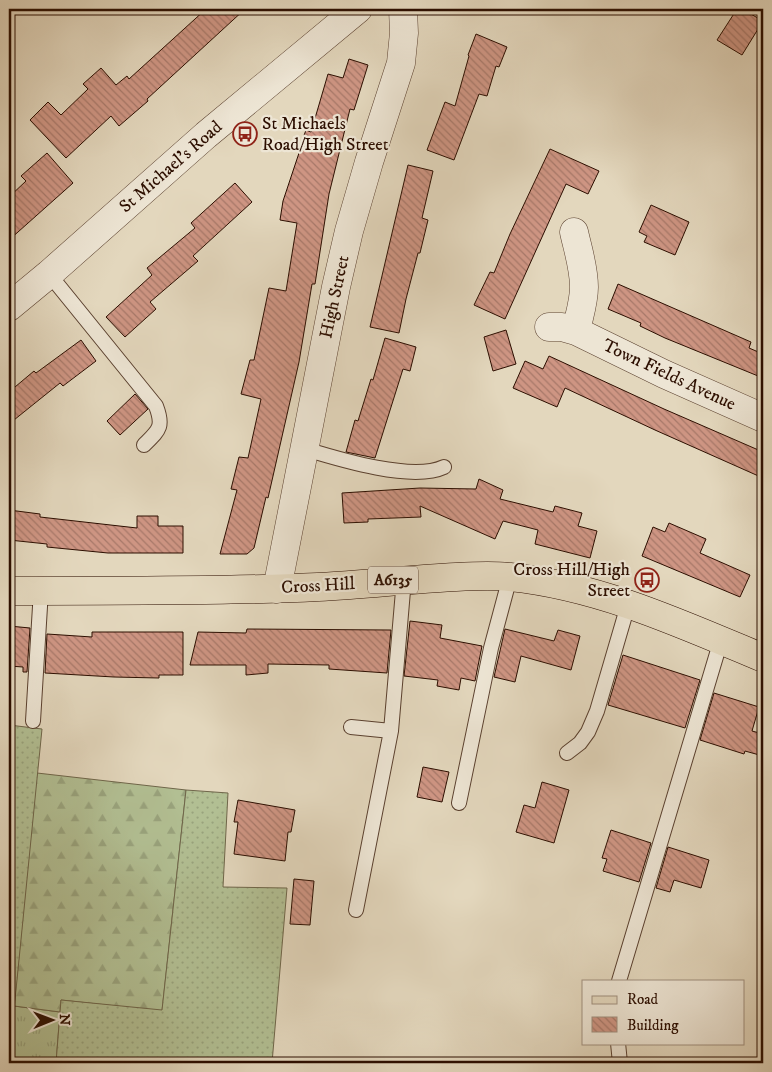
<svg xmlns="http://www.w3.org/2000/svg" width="772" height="1072" font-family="'IM FELL DW Pica',serif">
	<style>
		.grass { fill: url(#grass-tufts); stroke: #6f664a }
		.forest { fill: url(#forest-firs); stroke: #6f664a }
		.garden { fill: url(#garden-dots); stroke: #6f664a }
		.building { fill: url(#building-back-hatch); stroke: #2c0e00 }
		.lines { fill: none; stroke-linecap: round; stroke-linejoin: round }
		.service-casing { stroke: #5a402f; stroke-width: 16 }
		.minor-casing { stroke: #5a402f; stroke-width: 29 }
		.tertiary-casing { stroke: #5a402f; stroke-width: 29 }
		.primary-casing { stroke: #2c0e00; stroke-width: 29 }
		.service { stroke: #ede5d4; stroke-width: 14 }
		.minor { stroke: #ede5d4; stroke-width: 28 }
		.tertiary { stroke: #ede5d4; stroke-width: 28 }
		.primary { stroke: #e3d7bd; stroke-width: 28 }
		.labels { text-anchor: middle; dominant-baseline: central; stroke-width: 4.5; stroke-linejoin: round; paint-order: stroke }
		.shield { fill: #ede5d4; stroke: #664e40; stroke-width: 1 }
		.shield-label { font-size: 16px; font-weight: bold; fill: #2c0e00 }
		.poi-label { font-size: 18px; fill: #2c0e00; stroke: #ede5d4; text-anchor: start }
		.street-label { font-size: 18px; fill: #2c0e00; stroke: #ede5d4 }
	</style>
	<defs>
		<pattern id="grass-tufts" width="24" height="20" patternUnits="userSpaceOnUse" patternTransform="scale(1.25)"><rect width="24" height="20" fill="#b2bf93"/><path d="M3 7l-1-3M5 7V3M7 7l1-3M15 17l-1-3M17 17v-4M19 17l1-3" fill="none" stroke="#99a37d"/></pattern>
		<pattern id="forest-firs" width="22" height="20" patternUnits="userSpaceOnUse" patternTransform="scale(1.25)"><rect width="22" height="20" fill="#b2bf93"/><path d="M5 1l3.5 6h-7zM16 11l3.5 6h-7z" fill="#99a37d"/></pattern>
		<pattern id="garden-dots" width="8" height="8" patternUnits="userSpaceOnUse" patternTransform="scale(1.25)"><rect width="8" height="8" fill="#b2bf93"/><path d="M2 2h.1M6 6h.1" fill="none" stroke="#99a37d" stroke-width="1.8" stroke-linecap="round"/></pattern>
		<pattern id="building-back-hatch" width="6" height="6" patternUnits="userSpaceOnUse" patternTransform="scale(1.25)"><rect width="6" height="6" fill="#ce9583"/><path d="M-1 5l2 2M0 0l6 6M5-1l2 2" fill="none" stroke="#a77869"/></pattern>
	</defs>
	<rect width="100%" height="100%" fill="#e3d7bd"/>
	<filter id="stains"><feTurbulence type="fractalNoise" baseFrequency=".004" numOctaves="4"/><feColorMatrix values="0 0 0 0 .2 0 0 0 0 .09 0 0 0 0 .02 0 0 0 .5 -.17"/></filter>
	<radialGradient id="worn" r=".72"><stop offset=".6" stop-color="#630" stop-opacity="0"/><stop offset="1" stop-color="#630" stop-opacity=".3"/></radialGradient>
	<path class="grass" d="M14 1006 60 1012 56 1063H9Z"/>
	<path class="forest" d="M37 773 186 790 162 1011 61 1000 60 1012 14 1006Z"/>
	<path class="garden" d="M9 725 42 729 9 1060Z
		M186 790 228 793 223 887 287 888 272 1063H56L61 1000 162 1010Z"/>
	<path class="building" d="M206 9H245L147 99 148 101 119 126 111 116 66 158 30 120 48 102 61 115 88 89 83 84 101 68 116 85 127 76 129 79Z
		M737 9H742L763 21 742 55 717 40Z
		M476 34 507 47 499 67 496 66 487 96 479 94 454 160 427 150 445 102 455 106 469 56 468 55Z
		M349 59 368 65 354 110 350 109 329 194 315 284H312L299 362 268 498 266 497 254 548 247 554H220L237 490 231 489 239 457 248 458 261 399 241 394 250 360H254L269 288 286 291 297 223 280 220 283 201 300 150 299 149 306 130 311 132 328 74 343 78Z
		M550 149 599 171 588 194 566 184 505 319 474 305 490 272 494 273 510 234Z
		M47 153 73 183 9 240V197L26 181 21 176Z
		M408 165 433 171 422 218 428 220 420 253H418L406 299 399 333 370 327Z
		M235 183 252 202 193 256 198 261 150 302 156 309 125 337 106 317 152 275 147 268 195 228 191 223Z
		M651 205 689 222 675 255 644 242 647 236 639 232Z
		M618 284 751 342 749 348 763 354V378L665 338 640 326 641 323 608 309Z
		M506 330 516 364 493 371 484 337Z
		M385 338 416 347 410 371 403 369 375 458 346 452 355 420 358 421 371 379 373 380Z
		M81 340 96 361 63 386 60 383 9 424V392L34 371 36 373Z
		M549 356 664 409 763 452V478L655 430 565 388 557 407 513 388 525 361 543 369Z
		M135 394 148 409 120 435 107 421Z
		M479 479 503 490 500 499 553 512 555 506 582 513 578 526 597 531 590 558 535 544 538 530 503 521 495 539 420 506 421 517 368 519V522L344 523 342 493 420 488 476 489Z
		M9 510 40 514V517L137 528V516H158V526H183V553H108L47 547V544L9 540Z
		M669 523 706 539 700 553 750 575 740 597 642 556 653 527 665 532Z
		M410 621 442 625 440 638 482 646 475 681 461 678 459 690 437 686 438 680 404 676Z
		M9 626 30 628 27 672H23V667L9 666Z
		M247 629 391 630 387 673 329 669V665L268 664V673L246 675V665H190L198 632 246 633Z
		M505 629 554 641 558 630 580 636 571 670 521 656 515 682 494 677Z
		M92 632H183V675H159V678L114 677 45 673 47 634 92 637Z
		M623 655 700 680 685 728 608 705Z
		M714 693 759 707 752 731 763 734V756L745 751 744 754 700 740Z
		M423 767 449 772 442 802 417 797Z
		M542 782 569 790 554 843 516 832 524 805 535 808Z
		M238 800 295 810 291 832H288L285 861 234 854 238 822H234Z
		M611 830 651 843 639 882 603 871 607 859 602 858Z
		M668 847 709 860 701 888 674 880 670 892 656 888Z
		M294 879 314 881 310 925 290 924Z"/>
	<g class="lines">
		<g class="service-casing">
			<path id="service" d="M49 274 156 406C164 427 159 430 144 445
				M305 449C338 459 412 482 444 467
				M33 721 41 590
				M351 727 391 731
				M567 753 580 743 588 732 597 711 628 605
				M459 803 491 648 510 577
				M356 910 391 731 404 579
				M619 981 721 640
				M618 1043 620 1063"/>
		</g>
		<g class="minor-casing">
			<path id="minor" d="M574 232C578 250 584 268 584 287 584 302 579 316 576 331
				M549 327H562L576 331 664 374 763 418
				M277 589 336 287 349 231 369 162 401 63 404 33 403 9"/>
		</g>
		<g class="tertiary-casing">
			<path id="tertiary" d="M9 307 49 274 206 135 358 9"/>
		</g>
		<g class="primary-casing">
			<path id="primary" d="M9 591C112 590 215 592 318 587 364 585 410 579 456 577 474 576 492 575 510 577 599 586 682 624 763 658"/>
		</g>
		<use href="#service" class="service"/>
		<use href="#minor" class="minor"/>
		<use href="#tertiary" class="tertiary"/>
		<use href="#primary" class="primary"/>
	</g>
	<defs>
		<g id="bus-ring" transform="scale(1.25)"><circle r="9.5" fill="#ede5d4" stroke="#8f2418" stroke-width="1.5"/><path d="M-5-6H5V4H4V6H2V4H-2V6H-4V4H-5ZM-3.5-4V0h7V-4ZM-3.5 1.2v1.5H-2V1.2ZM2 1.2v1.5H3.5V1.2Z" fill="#8f2418"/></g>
	</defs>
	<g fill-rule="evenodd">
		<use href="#bus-ring" x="245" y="134"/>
		<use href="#bus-ring" x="647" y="580"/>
	</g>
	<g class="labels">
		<rect class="shield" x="368" y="566.5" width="50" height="27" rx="4"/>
		<g class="shield-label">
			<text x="393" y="580">A6135</text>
		</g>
		<g class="poi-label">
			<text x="262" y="124">St Michaels<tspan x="262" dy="21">Road/High Street</tspan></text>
			<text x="630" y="570" text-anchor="end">Cross Hill/High<tspan x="630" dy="21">Street</tspan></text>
		</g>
		<g class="street-label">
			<text transform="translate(171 167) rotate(-41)">St Michael's Road</text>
			<text transform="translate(335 297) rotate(-78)">High Street</text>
			<text transform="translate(669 375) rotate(25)">Town Fields Avenue</text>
			<text transform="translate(318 586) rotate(-3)">Cross Hill</text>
		</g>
	</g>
	<rect width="772" height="1072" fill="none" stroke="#e3d7bd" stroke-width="30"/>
	<rect x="10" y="10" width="752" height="1052" fill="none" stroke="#2c0e00" stroke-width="2.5"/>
	<rect x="15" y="15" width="742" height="1042" fill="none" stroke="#2c0e00"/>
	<rect x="582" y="980" width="162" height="65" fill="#ede5d4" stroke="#a08f7f"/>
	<rect x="592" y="996" width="25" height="8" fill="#e3d7bd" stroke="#a08f7f"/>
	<text x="627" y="1004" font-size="15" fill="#2c0e00">Road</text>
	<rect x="592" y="1017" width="25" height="15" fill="url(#building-back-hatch)" stroke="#a08f7f"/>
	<text x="627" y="1030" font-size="15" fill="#2c0e00">Building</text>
	<g transform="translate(52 1020) rotate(89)" stroke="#ede5d4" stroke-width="4" paint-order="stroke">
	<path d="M0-4L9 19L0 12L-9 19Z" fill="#2c0e00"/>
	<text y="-8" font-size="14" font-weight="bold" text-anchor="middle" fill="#2c0e00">N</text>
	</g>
	<rect width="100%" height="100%" filter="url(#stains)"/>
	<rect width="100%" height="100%" fill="url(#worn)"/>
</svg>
